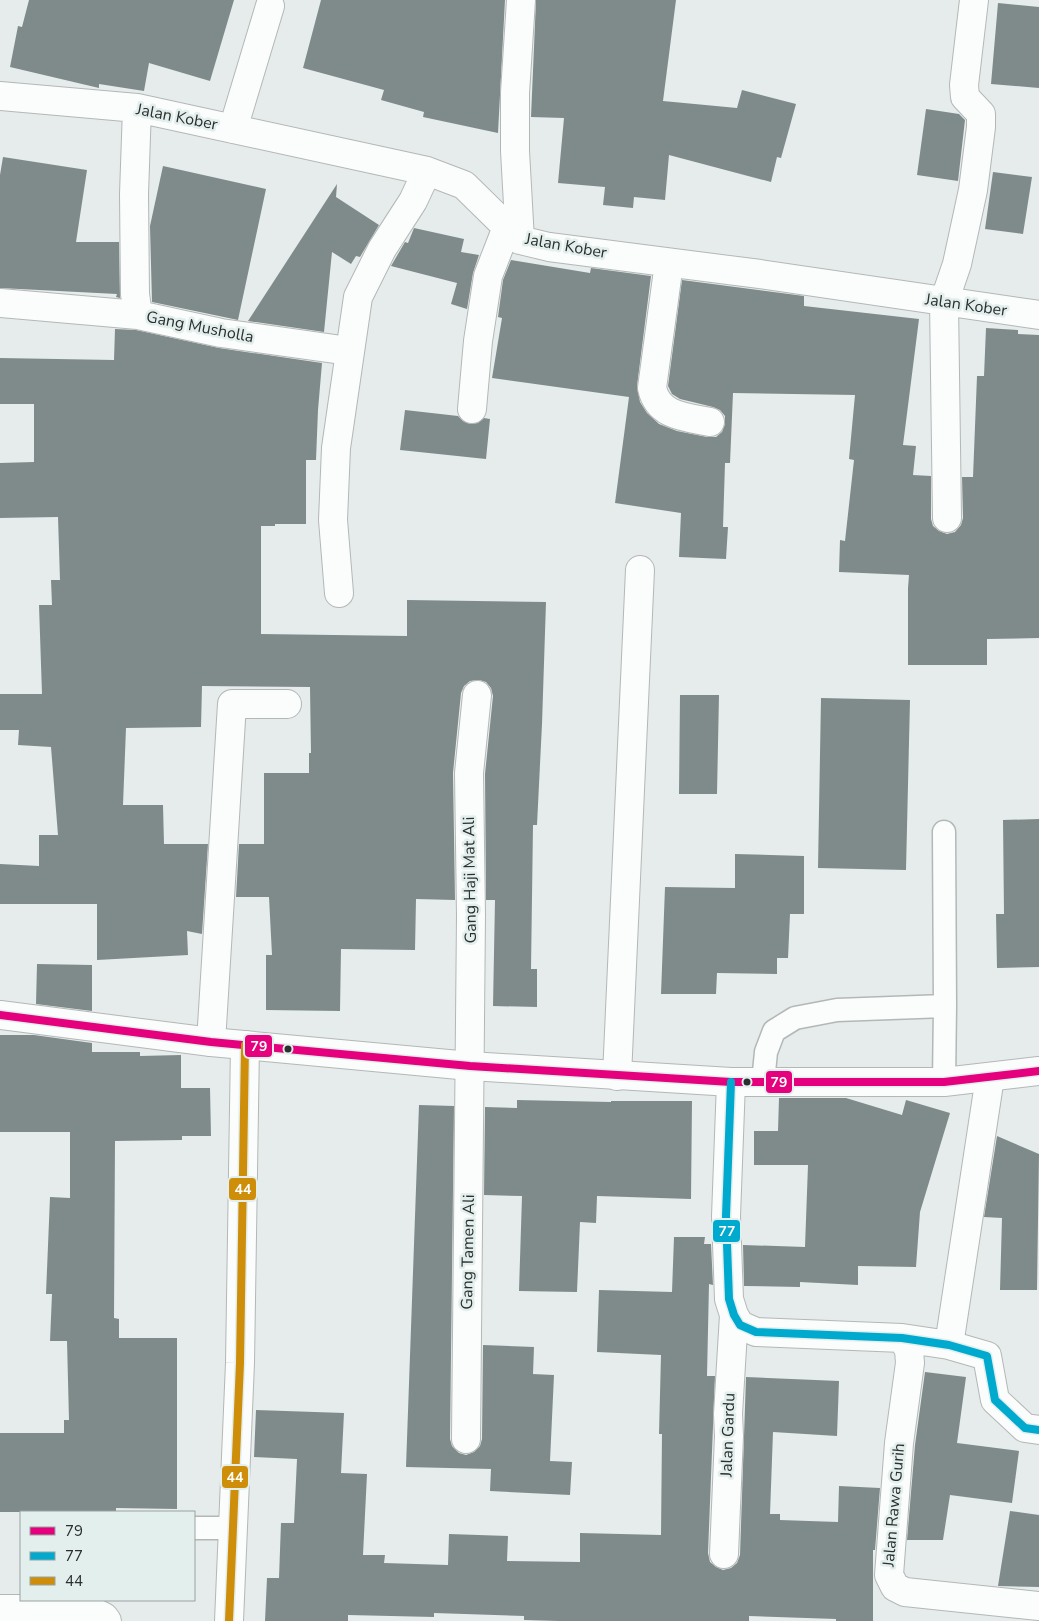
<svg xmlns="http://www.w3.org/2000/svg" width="1039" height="1621" font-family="'Nunito Sans',sans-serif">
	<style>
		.building { fill: #7f8b8a }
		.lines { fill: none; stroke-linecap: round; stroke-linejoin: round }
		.lane-casing { stroke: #b3b8b7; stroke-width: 25 }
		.street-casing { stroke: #b3b8b7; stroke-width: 30 }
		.secondary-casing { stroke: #b3b8b7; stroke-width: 30 }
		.lane { stroke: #fbfcfc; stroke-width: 22 }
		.street { stroke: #fbfcfc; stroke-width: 28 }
		.secondary { stroke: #fbfcfc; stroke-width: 28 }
		.bus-1-casing { stroke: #e3efed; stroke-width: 11 }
		.bus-2-casing { stroke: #e3efed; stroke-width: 11 }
		.bus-3-casing { stroke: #e3efed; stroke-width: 11 }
		.bus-1 { stroke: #e5007d; stroke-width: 8 }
		.bus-2 { stroke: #00a9ce; stroke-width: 8 }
		.bus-3 { stroke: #ce8e09; stroke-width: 8 }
		.bus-dot { fill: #2b2f2e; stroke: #e3efed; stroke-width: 2 }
		.labels { text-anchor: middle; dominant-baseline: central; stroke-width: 5; stroke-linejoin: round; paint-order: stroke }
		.street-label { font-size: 16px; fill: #2b2f2e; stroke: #e3efed }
		.line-badge { stroke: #e3efed; stroke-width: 2 }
		.badge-label { font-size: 14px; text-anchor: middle; font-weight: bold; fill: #fff }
	</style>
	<rect width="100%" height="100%" fill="#e6eceb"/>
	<path class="building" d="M29 0H234L210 81 149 63 144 91 99 84V88L10 67 18 26 22 27Z
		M321 0H505L498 133 423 117 424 112 381 100 384 90 303 68Z
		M536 0H676L663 101 737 108 742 90 796 104 781 158 777 157 771 182 669 155 665 200 634 197 633 208 603 205 605 187 558 183 564 118 531 117Z
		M998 3 1039 7V88L991 84Z
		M926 109 959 114 965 120 958 181 917 175Z
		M3 157 87 170 76 242H119L120 298 116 297 117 294 0 288V175Z
		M163 166 266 189 238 320 152 302 150 226Z
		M993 172 1032 177 1023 234 985 229Z
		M337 184 336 197 379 225 360 257 356 256 351 264 332 252 324 332 248 321Z
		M414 228 464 239 461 252 479 255 473 273 467 309 451 304 457 283 391 266 405 242 408 243Z
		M511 260 590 273 591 268 651 276 637 386 640 402 647 413 659 424 677 431 707 437H716L722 432 725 424V416L720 410 713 407 680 399 672 394 668 386 682 280 804 296V306L919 319 903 445 916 446 913 475 931 476V519L933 526 939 531 947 534 955 532 961 525 963 518 962 477H973L977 376H984L986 328 1018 330V334L1039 335V638L987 639V665H908V588L909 575 839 572 840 540 845 541 854 460 849 459 855 395 733 393 730 463H725L723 527H728L726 559 679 557 681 513 615 503 629 397 492 378 502 318 498 317 503 280Z
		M115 329 136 330 219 348 322 363 318 410 316 460H306V524H275V526H261V634L407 636V600L546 602 542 724 537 825H533L531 969H537V1007L493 1006 495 900H486L485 774 493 696 491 688 486 682 479 680 470 681 464 686 461 693 453 773 455 900 416 899 415 950 341 949 340 1011 266 1010V955H272L269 897H236L239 844H264V773H309V753H311L310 687 202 686 201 727 126 728 123 805H163L164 844H208L202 934 187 931 188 955 97 960V904H0V864L39 866V835H58L51 747 18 745 19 730H0V694H42L39 605H52L51 580H60L58 517 0 518V463L34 462V404H0V358L114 360Z
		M405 410 458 416 463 421 470 424 478 423 484 418 490 419 486 459 400 450Z
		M680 695H719L717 794H679Z
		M821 698 910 700 906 870 818 868Z
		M1039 819V967L997 968 996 914H1004L1003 820Z
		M735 854 804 856V914H790L788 958H777V974L717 973 716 994H661L665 887 735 888Z
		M37 964 92 965V1011L36 1004Z
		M0 1035H34L92 1043V1052H140V1056L181 1055V1088H210L211 1136H182V1140L115 1141 114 1318 119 1319V1338H177V1509L116 1508V1512H0V1433H64V1420H69L67 1341H50L52 1294H46L50 1197 70 1198V1132H0Z
		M779 1098H846L902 1115 906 1100 950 1113 920 1212 916 1267 858 1266V1285L800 1282V1287L744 1286 743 1245 805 1247 808 1165H754V1131H778Z
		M517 1100 611 1102V1101H692L691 1199 597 1196 596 1223 580 1222 577 1292 519 1291 522 1196 484 1195 485 1107 517 1108Z
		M419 1105 454 1106 450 1439 452 1446 459 1453 466 1455 474 1452 480 1446 482 1439 483 1345 534 1347 533 1374 554 1375 550 1461 572 1462 570 1495 490 1491 491 1469 406 1467Z
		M997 1136 1039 1154 1037 1290H1000L1002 1218 984 1217Z
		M674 1237H705L704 1244H711L713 1285 709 1284 707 1376H715L708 1553 710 1562 716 1567 723 1570 731 1568 737 1563 740 1555 746 1377 839 1381 837 1436 773 1432 770 1514H780V1520L838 1522 839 1486 880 1488 875 1550H873V1621H836V1619L749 1616V1621H558L524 1620V1616L434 1613V1617L348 1615V1621H265L267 1578H279L281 1523H294L297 1459 254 1457 256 1410 344 1413 341 1473 367 1474 363 1555H385L384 1563 448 1565 449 1534 508 1536 507 1561 580 1562V1533L661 1535 662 1434H659L661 1355 597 1352 599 1290 672 1292Z
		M925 1372 966 1377 957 1443 1019 1451 1012 1503 950 1495 943 1540H907L915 1445Z
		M1010 1511 1039 1515V1587L998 1586Z"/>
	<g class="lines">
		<g class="lane-casing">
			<path id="lane" d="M944 832 945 1006 944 1082
				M763 1082 766 1052 774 1031 795 1018 837 1010 945 1006
				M194 1528H234"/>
		</g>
		<g class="street-casing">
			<path id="street" d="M0 96 137 108 427 171 464 185 520 240 549 247 760 274 1039 315
				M137 108 134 194 135 294 138 315
				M233 129 270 6
				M520 240 515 151V93L521 0
				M669 263 652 388C658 416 685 417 710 422
				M0 303 138 315 221 333 349 351
				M472 409 478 341 488 276 507 227
				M947 518 944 302 957 264 973 190 981 127V114L965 97 964 85 974 0
				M339 593 333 520 336 448 358 297 382 249 413 201 427 171
				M211 1042 232 704H287
				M617 1076 640 570
				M731 1082 726 1216 729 1299 734 1315 740 1325 756 1332 902 1338 949 1345 987 1356 995 1400 1025 1428 1039 1430
				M902 1338 909 1350 910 1363 899 1443 889 1575 895 1587 905 1592 1039 1606
				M949 1345 990 1077
				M466 1439 471 916 469 773 477 695
				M724 1554 729 1436 728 1414 734 1315
				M0 1609H88L104 1617 107 1621
				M229 1621 240 1363 245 1045"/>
		</g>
		<g class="secondary-casing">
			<path id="secondary" d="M0 1015 211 1042 470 1066 731 1082H944L1039 1071"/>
		</g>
		<use href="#lane" class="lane"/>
		<use href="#street" class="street"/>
		<use href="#secondary" class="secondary"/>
		<g class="bus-1-casing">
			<path id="bus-1" d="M0 1015 211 1042 470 1066 731 1082H944L1039 1071"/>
		</g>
		<g class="bus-2-casing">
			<path id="bus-2" d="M731 1082 726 1216 729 1299 734 1315 740 1325 756 1332 902 1338 949 1345 987 1356 995 1400 1025 1428 1039 1430"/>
		</g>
		<g class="bus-3-casing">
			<path id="bus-3" d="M229 1621 240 1363 245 1045"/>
		</g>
		<use href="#bus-1" class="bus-1"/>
		<use href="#bus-2" class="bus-2"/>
		<use href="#bus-3" class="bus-3"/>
	</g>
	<g class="bus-dot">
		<circle cx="288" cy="1049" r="4.5"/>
		<circle cx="747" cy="1082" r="4.5"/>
	</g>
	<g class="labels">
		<g class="street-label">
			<text transform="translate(177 117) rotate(11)">Jalan Kober</text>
			<text transform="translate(566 246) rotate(10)">Jalan Kober</text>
			<text transform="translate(966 305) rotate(8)">Jalan Kober</text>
			<text transform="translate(200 327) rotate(11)">Gang Musholla</text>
			<text transform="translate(470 880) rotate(-91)">Gang Haji Mat Ali</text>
			<text transform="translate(468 1252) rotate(-89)">Gang Tamen Ali</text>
			<text transform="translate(728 1435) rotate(-88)">Jalan Gardu</text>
			<text transform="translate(894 1505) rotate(-85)">Jalan Rawa Gurih</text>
		</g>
	</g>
	<g class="line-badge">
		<rect x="244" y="1034" width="29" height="24" rx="5" fill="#e5007d"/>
		<rect x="765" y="1070" width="28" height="24" rx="5" fill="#e5007d"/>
		<rect x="228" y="1177" width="29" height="24" rx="5" fill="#ce8e09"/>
		<rect x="712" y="1219" width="29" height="24" rx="5" fill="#00a9ce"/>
		<rect x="221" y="1465" width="28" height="24" rx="5" fill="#ce8e09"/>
	</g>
	<g class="badge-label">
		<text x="259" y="1051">79</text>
		<text x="779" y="1087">79</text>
		<text x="243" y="1194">44</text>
		<text x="727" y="1236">77</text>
		<text x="235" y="1482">44</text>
	</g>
	<rect x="20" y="1511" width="175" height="90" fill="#e3efed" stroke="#99a2a1"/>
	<rect x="30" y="1527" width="25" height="8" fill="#e5007d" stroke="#99a2a1"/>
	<text x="65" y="1536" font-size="15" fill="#2b2f2e">79</text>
	<rect x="30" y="1552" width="25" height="8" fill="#00a9ce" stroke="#99a2a1"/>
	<text x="65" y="1561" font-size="15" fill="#2b2f2e">77</text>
	<rect x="30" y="1577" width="25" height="8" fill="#ce8e09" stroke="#99a2a1"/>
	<text x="65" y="1586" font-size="15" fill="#2b2f2e">44</text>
</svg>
